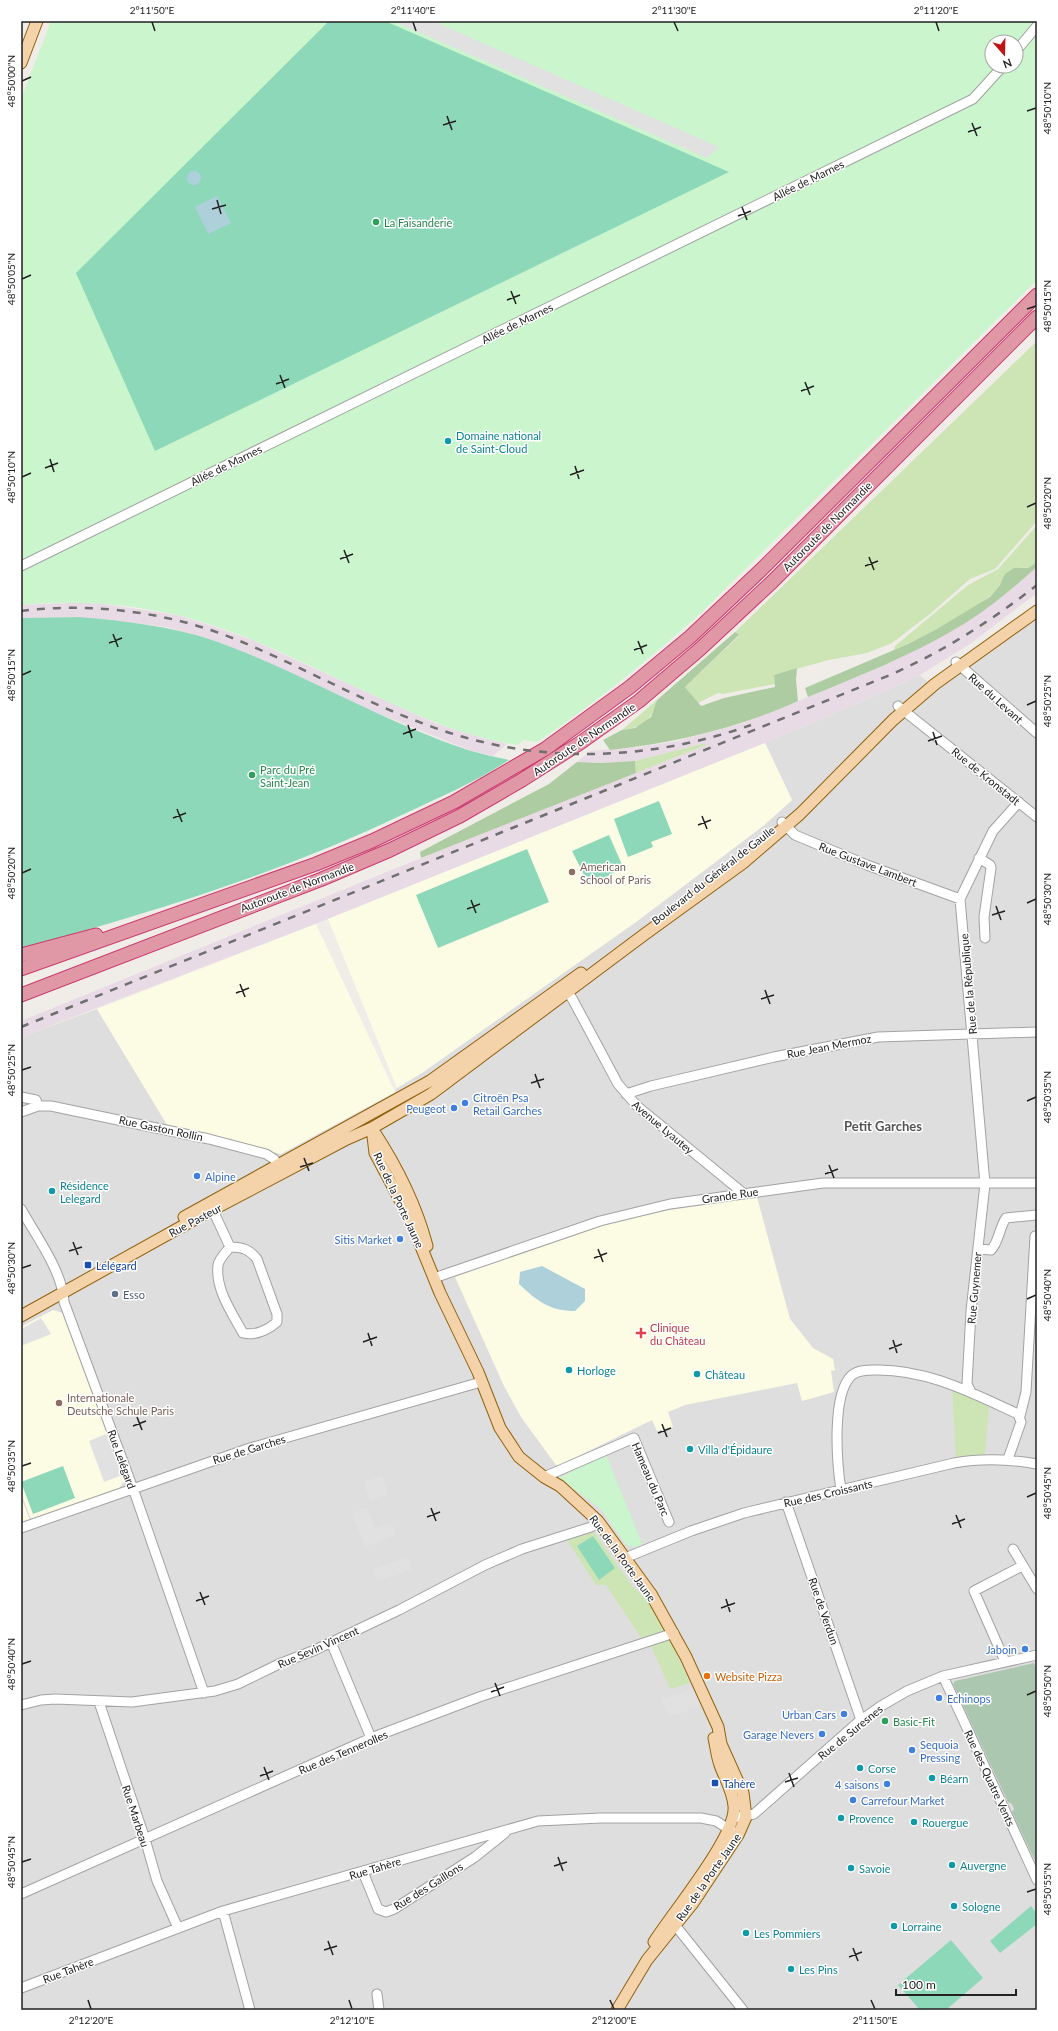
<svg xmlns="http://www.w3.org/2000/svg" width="1058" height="2031" font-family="Lato,sans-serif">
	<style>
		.residential { fill: #dfdede }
		.industrial { fill: #e9dbe6 }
		.education { fill: #fcfce5 }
		.grass { fill: #cde5b4 }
		.forest { fill: #aecca1 }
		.cemetery { fill: #acc7af }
		.park { fill: #caf5cd; fill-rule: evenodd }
		.pitch { fill: #8ed8ba }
		.parking { fill: #e1e1e1 }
		.water { fill: #add0da }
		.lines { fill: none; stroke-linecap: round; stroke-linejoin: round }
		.minor-casing { stroke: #a2a2a2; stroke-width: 11 }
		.major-casing { stroke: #90620e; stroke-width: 13 }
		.highway-casing { stroke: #cc386d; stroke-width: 15 }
		.minor { stroke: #fff; stroke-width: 9 }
		.major { stroke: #f4d2aa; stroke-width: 11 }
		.highway { stroke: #e098a7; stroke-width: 13 }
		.rail { stroke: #6f6f6f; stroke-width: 2.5; stroke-dasharray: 8 8; stroke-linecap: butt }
		.ticks { fill: none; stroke: #212121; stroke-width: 1.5 }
		.leisure-dot { fill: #2e9e5b; stroke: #fff; stroke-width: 1.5 }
		.culture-dot { fill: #0f9aa8; stroke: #fff; stroke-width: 1.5 }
		.education-dot { fill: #8d6e63; stroke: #fff; stroke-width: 1.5 }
		.shop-dot { fill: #3f7fe0; stroke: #fff; stroke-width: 1.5 }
		.transit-dot { fill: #1a4fb4; stroke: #fff; stroke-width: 1.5 }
		.service-dot { fill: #5c6f8a; stroke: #fff; stroke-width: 1.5 }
		.health-dot { fill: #e0444e; stroke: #fff; stroke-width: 1.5 }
		.food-dot { fill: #e8710a; stroke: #fff; stroke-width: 1.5 }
		.labels { text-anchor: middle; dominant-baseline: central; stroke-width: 3; stroke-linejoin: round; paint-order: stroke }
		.street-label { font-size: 11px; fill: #212121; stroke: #fff }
		.leisure-label { font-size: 11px; fill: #27864d; stroke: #fff; text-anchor: start }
		.culture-label { font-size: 11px; fill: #0d838f; stroke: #fff; text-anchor: start }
		.education-label { font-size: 11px; fill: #785e54; stroke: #fff; text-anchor: start }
		.shop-label { font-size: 11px; fill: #366cbe; stroke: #fff; text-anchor: end }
		.transit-label { font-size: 11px; fill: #164399; stroke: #fff; text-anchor: start }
		.service-label { font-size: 11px; fill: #4e5e75; stroke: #fff; text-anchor: start }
		.health-label { font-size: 11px; fill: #be3a42; stroke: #fff; text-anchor: start }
		.food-label { font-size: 11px; fill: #c56008; stroke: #fff; text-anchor: start }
		.quarter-label { font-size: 13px; font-weight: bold; fill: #545454; stroke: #fff }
		.neatline { fill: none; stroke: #212121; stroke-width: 1.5 }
		.ticks-label { font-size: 10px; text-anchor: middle; fill: #212121 }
	</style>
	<rect width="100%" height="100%" fill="#f0ede8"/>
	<path class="residential" d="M1037 608V2010H21V1037L97 1009 169 1128 320 1132 395 1092 397 1088 636 922 763 826 792 800 765 743 849 707 920 675 931 685Z"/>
	<path class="industrial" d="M1037 567V593L970 644 920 675 849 707 765 743 328 919 21 1037V1021L421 858 706 745 705 743 635 761 601 763 577 762 590 751 641 747 677 741 737 725 789 705 892 661 958 627 997 600Z
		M90 602 177 615 215 627 252 640 435 723 468 734 507 744 493 756 469 750 372 711 265 661 215 641 167 627 79 617 21 618V605Z"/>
	<path class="education" d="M765 743 792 800 763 826 636 922 422 1073 397 1088 328 919Z
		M316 924 395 1092 281 1154 169 1128 97 1009Z
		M757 1197 790 1319 813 1348 833 1359 835 1370 831 1371 834 1392 802 1401 797 1383 685 1405 668 1412 673 1427 657 1431 652 1420 560 1465H556L521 1417 504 1386 455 1277 595 1227 664 1211Z
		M53 1310 66 1314 125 1480 119 1488 31 1519 21 1493V1327Z
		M21 1497 30 1520 21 1525Z"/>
	<path class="grass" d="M1037 341V521L995 569 970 579 930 614 892 643 867 653 829 660 774 675 775 684 723 694 718 693 698 703 685 687 739 636 735 632Z
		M1037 525V562L1028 568C1006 566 1003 586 989 597 964 617 924 637 894 650L895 646 968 585 998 569Z
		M657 700C651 721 643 727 622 730Z
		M705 743 706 745 636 773 635 761Z
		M952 1389 989 1407 985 1456 956 1459Z
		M594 1532 633 1587 646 1599 665 1629 664 1632 642 1639 606 1585H596L567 1540Z
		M669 1640 673 1646 690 1683 670 1689 651 1646Z"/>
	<path class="forest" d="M1037 562V567C1012 589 986 611 957 628 910 656 859 676 808 697L805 688 908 644 937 629 990 597 1000 585 1005 574 1014 568H1028Z
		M735 632 739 635 685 687 701 706 724 698 775 687 774 675 797 668 796 680 798 701C739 728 675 743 610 750L603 740 622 730 635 728 651 717 657 700Z
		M635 761 636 773 421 858 420 852 549 784 577 762 601 763Z"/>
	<path class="cemetery" d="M1034 1663 1037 1669V1865L1012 1812 1014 1809 1012 1804 1008 1802 953 1684 955 1681Z"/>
	<path class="park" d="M51 21H1037V280L701 613C649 659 596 703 537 742L523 740 518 745C462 737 412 713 362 690 302 662 242 631 177 615 126 603 73 600 21 605V99ZM992 42H1016V66H992Z
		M606 1455 642 1544 636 1547 626 1545 601 1509 559 1478Z"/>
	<path class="pitch" d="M329 21H385L729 172 155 451 76 273Z
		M79 617C125 621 171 626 215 641 302 672 381 721 468 750 481 754 496 757 509 760 476 782 440 797 404 814 282 872 152 913 21 948V618Z
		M659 801 672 834 651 842 653 847 628 857 614 819Z
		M609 835 623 867 595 884 588 883 572 851Z
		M527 849 549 902 438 948 416 895Z
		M63 1466 75 1498 33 1514 21 1482Z
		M593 1536 615 1568 599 1580 577 1546Z
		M1031 1906 1037 1914V1924L1000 1953 990 1941Z
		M951 1940 983 1978 946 2010H920L898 1985Z"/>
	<path class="parking" d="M393 21H433L719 147 707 158Z
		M41 1318 51 1334 21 1346V1329Z
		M106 1434 122 1475 104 1482 89 1441Z
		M382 1476 388 1494 370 1500 364 1482Z
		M367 1508 375 1528 391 1522 396 1535 365 1547 352 1514Z
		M407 1557 411 1570 377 1582 373 1569Z
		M693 1689 700 1706 669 1717 662 1699Z"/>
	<path class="water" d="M187 178a7 7 0 1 1 14 0a7 7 0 1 1-14 0Z
		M217 196 231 223 208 234 195 207Z
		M542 1266 585 1289V1301L575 1311C550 1311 537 1301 519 1284L520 1272Z"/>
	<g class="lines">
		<g class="minor-casing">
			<path id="minor" d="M1016 51 1037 26
				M21 566 973 99 1003 66
				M956 662 1037 733
				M898 706 1037 817
				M782 822 795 835 867 865 960 899
				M979 858 990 865 991 868 984 917 985 938
				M564 986 573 1000 618 1084 637 1106 743 1193
				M626 1094 651 1086 774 1057 878 1037 1037 1032
				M21 1097 36 1100 38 1106
				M21 1112 38 1106H51L209 1139 266 1154 274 1159 278 1165
				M210 1204 230 1247
				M21 1209C36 1236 63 1272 64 1302L135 1494 204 1693
				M230 1247C242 1247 249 1249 257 1259L277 1314V1322C268 1330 255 1336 243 1333 232 1313 215 1289 218 1265 219 1259 226 1252 230 1247Z
				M978 1249 991 1250C999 1242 999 1228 1006 1218L1037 1215
				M434 1278 600 1221 670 1204 823 1183H1037
				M971 1392 967 1384 971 1311 985 1184 960 899 993 831 1019 802
				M1020 1416 1026 1392 1035 1236
				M544 1477 634 1438 669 1522
				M841 1490C837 1464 831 1394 852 1375 858 1370 867 1370 875 1370 927 1369 972 1393 1018 1414L1021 1422 1008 1459
				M786 1502 861 1720
				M21 1528 250 1448 481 1382
				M1013 1549 1037 1589
				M625 1558 691 1531 744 1513 954 1463C982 1458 1009 1459 1037 1464
				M331 1642 371 1738
				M1004 1659 974 1591 1022 1566
				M943 1676 1037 1880
				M99 1702 145 1839 157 1881 178 1928
				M21 1705 41 1700 55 1699 132 1702 215 1691 238 1684 279 1664 315 1650 399 1610 485 1565 522 1549 591 1527 598 1521
				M733 1818 754 1814 857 1723 881 1706 907 1691 943 1676 1037 1655
				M363 1872 378 1909 386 1912 394 1909 475 1857 505 1833
				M21 1894 371 1738 482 1696 674 1633
				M223 1911 250 2010
				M675 1925 743 2010
				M21 1988 223 1911 538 1821 601 1818H701L716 1821 738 1835
				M377 1994 379 2010"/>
		</g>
		<g class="major-casing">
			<path id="major" d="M21 63 37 21
				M372 1128 375 1153 409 1217 440 1293 478 1372 500 1428 519 1457 544 1477 560 1486 598 1521 651 1594 686 1657 718 1727 721 1744 743 1793 746 1817 738 1835 693 1903 647 1960 617 2010
				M373 1130C396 1165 416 1204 427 1246
				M184 1217 430 1081 581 973
				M21 1316 197 1218 347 1139 372 1128 431 1094 645 934 743 863 800 814 893 720 935 684 1037 611
				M654 1942C672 1913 737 1836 734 1806 733 1791 725 1779 720 1765 717 1757 716 1747 714 1738"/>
		</g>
		<g class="highway-casing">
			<path id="highway" d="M21 955 96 935
				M21 969 316 864 372 841 454 802 545 749 630 687 690 637 761 570 1037 295
				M21 995 322 879 390 850 460 816 522 780 580 743 639 701 700 649 772 582 1037 317"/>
		</g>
		<use href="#minor" class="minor"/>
		<use href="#major" class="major"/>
		<use href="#highway" class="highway"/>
		<path class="rail" d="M21 611C91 602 169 612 235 639 301 666 363 702 430 726 534 765 647 762 751 725
			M21 1027 890 675C944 651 991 621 1037 585"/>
	</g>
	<path class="ticks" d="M152 22 155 31M413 22 416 31M674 22 678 31M936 22 939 31M22 81 31 77M1027 111 1036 108M447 116 452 130M972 123 977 136M443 125 456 121M968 132 981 127M217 200 221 214M742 207 747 220M212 209 226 205M738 216 751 211M22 279 31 275M511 291 516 304M507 300 520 295M1027 309 1036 306M280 375 285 388M805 382 810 395M276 384 289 379M801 391 814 386M50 459 54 472M575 466 579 479M45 468 58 463M570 475 584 470M22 477 31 473M1027 507 1036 503M344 550 349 563M869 557 874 570M340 559 353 554M865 566 878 561M113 634 118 647M638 641 643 654M109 643 122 638M634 650 647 645M22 675 31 671M1027 705 1036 701M408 725 412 738M933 732 937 745M403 734 416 729M928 741 942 736M177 809 182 822M702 816 707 829M173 818 186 813M698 825 711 820M22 873 31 869M471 900 476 913M1027 903 1036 899M996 906 1001 920M467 909 480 904M992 915 1005 911M240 984 245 997M765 990 770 1004M236 993 249 988M761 999 774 995M22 1070 31 1067M535 1074 540 1088M531 1083 544 1079M1027 1101 1036 1097M304 1158 309 1171M829 1165 834 1178M300 1167 313 1163M825 1174 838 1169M73 1242 78 1255M598 1249 603 1262M69 1251 82 1247M594 1258 607 1253M22 1268 31 1265M1027 1299 1036 1295M368 1333 372 1346M893 1340 897 1353M363 1342 377 1337M889 1349 902 1344M137 1417 142 1430M662 1424 667 1437M133 1426 146 1421M658 1433 671 1428M22 1466 31 1463M1027 1497 1036 1493M431 1508 436 1521M956 1515 961 1528M427 1517 440 1512M952 1524 965 1519M200 1592 205 1605M726 1599 730 1612M196 1601 209 1596M721 1608 735 1603M22 1664 31 1661M495 1683 500 1696M491 1692 504 1687M1027 1695 1036 1691M264 1767 269 1780M789 1773 794 1787M260 1776 273 1771M785 1782 798 1778M558 1857 563 1871M22 1862 31 1859M554 1866 567 1862M1027 1892 1036 1889M328 1941 333 1955M853 1948 858 1961M324 1950 337 1946M849 1957 862 1952M88 2000 91 2009M349 2000 352 2009M610 2000 614 2009M871 2000 875 2009"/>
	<g class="leisure-dot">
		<circle cx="376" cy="222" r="4"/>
		<circle cx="252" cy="775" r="4"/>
		<circle cx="885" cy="1721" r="4"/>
	</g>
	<g class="culture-dot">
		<circle cx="448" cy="441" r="4"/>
		<circle cx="52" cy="1191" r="4"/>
		<circle cx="569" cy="1370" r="4"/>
		<circle cx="697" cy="1374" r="4"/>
		<circle cx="690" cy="1449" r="4"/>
		<circle cx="860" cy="1768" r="4"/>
		<circle cx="932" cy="1778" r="4"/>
		<circle cx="841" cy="1818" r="4"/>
		<circle cx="914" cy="1822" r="4"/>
		<circle cx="952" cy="1865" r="4"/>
		<circle cx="851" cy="1868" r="4"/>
		<circle cx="954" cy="1906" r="4"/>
		<circle cx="894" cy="1926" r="4"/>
		<circle cx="746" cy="1933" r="4"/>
		<circle cx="791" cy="1969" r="4"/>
	</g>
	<g class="education-dot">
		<circle cx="572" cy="872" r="4"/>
		<circle cx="59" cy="1403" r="4"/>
	</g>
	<g class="shop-dot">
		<circle cx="465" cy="1103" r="4"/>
		<circle cx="454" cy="1108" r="4"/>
		<circle cx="197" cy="1176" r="4"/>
		<circle cx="400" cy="1239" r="4"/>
		<circle cx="1025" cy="1649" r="4"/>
		<circle cx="939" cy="1698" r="4"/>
		<circle cx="844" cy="1714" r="4"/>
		<circle cx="822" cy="1734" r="4"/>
		<circle cx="912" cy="1750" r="4"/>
		<circle cx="887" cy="1784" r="4"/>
		<circle cx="853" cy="1800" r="4"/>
	</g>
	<g class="transit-dot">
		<rect x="84" y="1261" width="8" height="8" rx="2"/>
		<rect x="711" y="1779" width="8" height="8" rx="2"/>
	</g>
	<circle class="service-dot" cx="115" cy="1294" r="4"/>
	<path class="health-dot" d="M639 1327h4v4h4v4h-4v4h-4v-4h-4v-4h4z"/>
	<circle class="food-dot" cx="707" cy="1676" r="4"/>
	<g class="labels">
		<g class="street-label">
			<text transform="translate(808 180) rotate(-26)">Allée de Marnes</text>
			<text transform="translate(517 323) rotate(-26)">Allée de Marnes</text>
			<text transform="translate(226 465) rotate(-26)">Allée de Marnes</text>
			<text transform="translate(827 526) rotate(-45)">Autoroute de Normandie</text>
			<text transform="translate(996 698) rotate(42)">Rue du Levant</text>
			<text transform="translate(584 739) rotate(-34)">Autoroute de Normandie</text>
			<text transform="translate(986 776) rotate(39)">Rue de Kronstadt</text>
			<text transform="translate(868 864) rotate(21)">Rue Gustave Lambert</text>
			<text transform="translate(713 875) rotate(-38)">Boulevard du Général de Gaulle</text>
			<text transform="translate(297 887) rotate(-21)">Autoroute de Normandie</text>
			<text transform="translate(968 984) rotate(-95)">Rue de la République</text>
			<text transform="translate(829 1046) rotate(-11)">Rue Jean Mermoz</text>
			<text transform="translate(663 1127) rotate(40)">Avenue Lyautey</text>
			<text transform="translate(161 1128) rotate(12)">Rue Gaston Rollin</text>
			<text transform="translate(730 1195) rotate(-8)">Grande Rue</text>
			<text transform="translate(399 1200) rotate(65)">Rue de la Porte Jaune</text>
			<text transform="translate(195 1220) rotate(-28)">Rue Pasteur</text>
			<text transform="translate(974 1288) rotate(-85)">Rue Guynemer</text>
			<text transform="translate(249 1449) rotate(-17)">Rue de Garches</text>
			<text transform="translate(122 1459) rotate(70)">Rue Lelégard</text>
			<text transform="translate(651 1479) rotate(67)">Hameau du Parc</text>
			<text transform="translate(828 1493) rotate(-13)">Rue des Croissants</text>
			<text transform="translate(623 1558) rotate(54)">Rue de la Porte Jaune</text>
			<text transform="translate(824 1611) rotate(71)">Rue de Verdun</text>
			<text transform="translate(318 1647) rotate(-24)">Rue Sevin Vincent</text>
			<text transform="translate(850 1732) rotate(-39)">Rue de Suresnes</text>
			<text transform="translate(343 1752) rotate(-23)">Rue des Tennerolles</text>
			<text transform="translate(990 1778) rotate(65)">Rue des Quatre Vents</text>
			<text transform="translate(136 1816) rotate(72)">Rue Marbeau</text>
			<text transform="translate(375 1868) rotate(-17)">Rue Tahère</text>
			<text transform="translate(708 1877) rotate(-55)">Rue de la Porte Jaune</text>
			<text transform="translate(428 1886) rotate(-32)">Rue des Gaillons</text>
			<text transform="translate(68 1970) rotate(-21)">Rue Tahère</text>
		</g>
		<g class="leisure-label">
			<text x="384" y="222">La Faisanderie</text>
			<text x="260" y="769">Parc du Pré<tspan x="260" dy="13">Saint-Jean</tspan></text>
			<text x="893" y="1721">Basic-Fit</text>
		</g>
		<g class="culture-label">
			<text x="456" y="435">Domaine national<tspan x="456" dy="13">de Saint-Cloud</tspan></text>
			<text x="60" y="1185">Résidence<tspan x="60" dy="13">Lelegard</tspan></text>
			<text x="577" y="1370">Horloge</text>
			<text x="705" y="1374">Château</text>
			<text x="698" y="1449">Villa d'Épidaure</text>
			<text x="868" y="1768">Corse</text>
			<text x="940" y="1778">Béarn</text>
			<text x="849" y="1818">Provence</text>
			<text x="922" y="1822">Rouergue</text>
			<text x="960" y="1865">Auvergne</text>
			<text x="859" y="1868">Savoie</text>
			<text x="962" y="1906">Sologne</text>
			<text x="902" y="1926">Lorraine</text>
			<text x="754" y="1933">Les Pommiers</text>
			<text x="799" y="1969">Les Pins</text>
		</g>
		<g class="education-label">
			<text x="580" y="866">American<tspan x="580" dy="13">School of Paris</tspan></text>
			<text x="67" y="1397">Internationale<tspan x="67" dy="13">Deutsche Schule Paris</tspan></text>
		</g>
		<g class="shop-label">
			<text x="473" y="1097" text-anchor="start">Citroën Psa<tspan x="473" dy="13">Retail Garches</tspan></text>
			<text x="446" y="1108">Peugeot</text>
			<text x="205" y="1176" text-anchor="start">Alpine</text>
			<text x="392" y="1239">Sitis Market</text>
			<text x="1017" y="1649">Jaboin</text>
			<text x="947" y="1698" text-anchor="start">Echinops</text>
			<text x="836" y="1714">Urban Cars</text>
			<text x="814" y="1734">Garage Nevers</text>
			<text x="920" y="1744" text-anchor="start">Sequoia<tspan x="920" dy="13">Pressing</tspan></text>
			<text x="879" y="1784">4 saisons</text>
			<text x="861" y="1800" text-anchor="start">Carrefour Market</text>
		</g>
		<g class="transit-label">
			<text x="96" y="1265">Lelégard</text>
			<text x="723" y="1783">Tahère</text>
		</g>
		<g class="service-label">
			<text x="123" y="1294">Esso</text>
		</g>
		<g class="health-label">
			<text x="650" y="1327">Clinique<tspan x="650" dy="13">du Château</tspan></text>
		</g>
		<g class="food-label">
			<text x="715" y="1676">Website Pizza</text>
		</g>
		<g class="quarter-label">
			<text x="883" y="1126">Petit Garches</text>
		</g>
	</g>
	<rect width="1058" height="2031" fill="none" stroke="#ffffff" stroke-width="44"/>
	<g transform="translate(1004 54) rotate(160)"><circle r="19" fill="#ffffff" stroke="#a6a6a6"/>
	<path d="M0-3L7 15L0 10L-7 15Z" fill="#bf1316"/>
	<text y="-6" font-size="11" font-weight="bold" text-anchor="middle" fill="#212121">N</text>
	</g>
	<path d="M896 1989v6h120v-6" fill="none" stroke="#212121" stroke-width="2"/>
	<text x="902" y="1989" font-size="12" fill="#212121" stroke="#ffffff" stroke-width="3" paint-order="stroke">100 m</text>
	<rect x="22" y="22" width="1014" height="1987" class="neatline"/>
	<g class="ticks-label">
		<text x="152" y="14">2°11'50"E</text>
		<text x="413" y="14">2°11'40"E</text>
		<text x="674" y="14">2°11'30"E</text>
		<text x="936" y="14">2°11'20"E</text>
		<text transform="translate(11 81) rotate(-90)" y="4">48°50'00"N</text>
		<text transform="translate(1047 108) rotate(-90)" y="4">48°50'10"N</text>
		<text transform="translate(11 279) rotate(-90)" y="4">48°50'05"N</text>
		<text transform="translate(1047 306) rotate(-90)" y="4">48°50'15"N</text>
		<text transform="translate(11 477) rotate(-90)" y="4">48°50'10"N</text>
		<text transform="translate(1047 503) rotate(-90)" y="4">48°50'20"N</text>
		<text transform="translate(11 675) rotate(-90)" y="4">48°50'15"N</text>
		<text transform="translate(1047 701) rotate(-90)" y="4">48°50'25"N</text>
		<text transform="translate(11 873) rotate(-90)" y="4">48°50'20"N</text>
		<text transform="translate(1047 899) rotate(-90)" y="4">48°50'30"N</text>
		<text transform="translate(11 1070) rotate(-90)" y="4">48°50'25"N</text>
		<text transform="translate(1047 1097) rotate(-90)" y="4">48°50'35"N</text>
		<text transform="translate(11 1268) rotate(-90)" y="4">48°50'30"N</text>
		<text transform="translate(1047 1295) rotate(-90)" y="4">48°50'40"N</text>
		<text transform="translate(11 1466) rotate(-90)" y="4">48°50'35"N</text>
		<text transform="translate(1047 1493) rotate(-90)" y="4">48°50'45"N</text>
		<text transform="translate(11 1664) rotate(-90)" y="4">48°50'40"N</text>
		<text transform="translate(1047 1691) rotate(-90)" y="4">48°50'50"N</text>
		<text transform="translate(11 1862) rotate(-90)" y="4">48°50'45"N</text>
		<text transform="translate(1047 1889) rotate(-90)" y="4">48°50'55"N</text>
		<text x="91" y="2024">2°12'20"E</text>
		<text x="352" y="2024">2°12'10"E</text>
		<text x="614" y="2024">2°12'00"E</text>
		<text x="875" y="2024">2°11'50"E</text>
	</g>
</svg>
